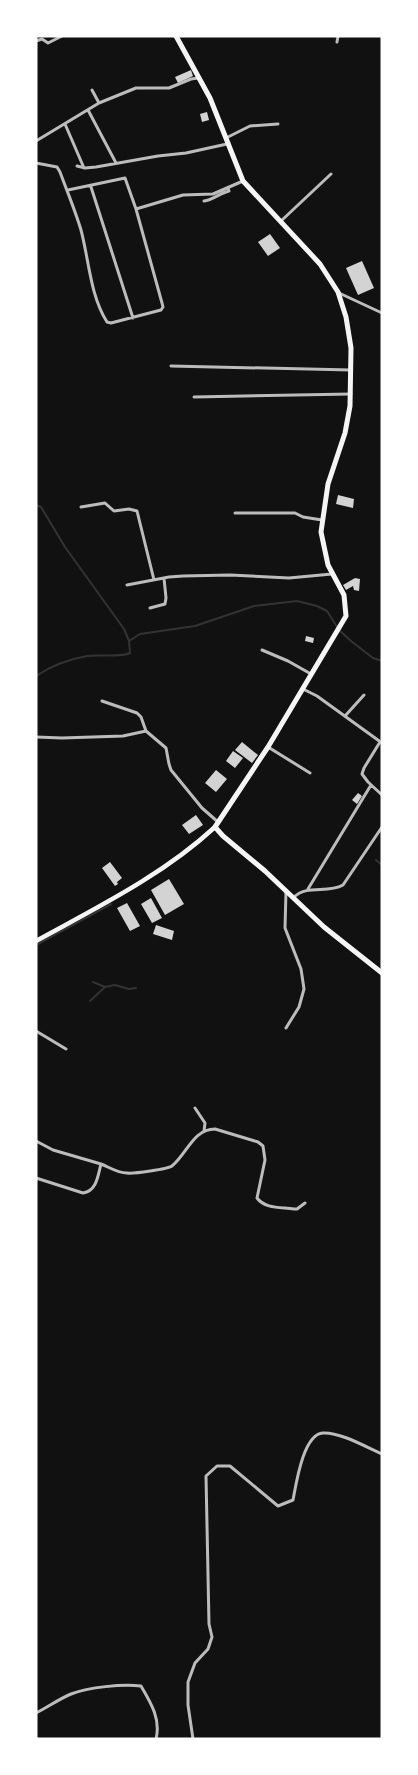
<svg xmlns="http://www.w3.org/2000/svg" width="418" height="1775" font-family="Karla,sans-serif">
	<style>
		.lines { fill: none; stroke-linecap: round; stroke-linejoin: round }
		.stream { stroke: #333; stroke-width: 2 }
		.building { fill: #d3d3d3 }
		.minor { stroke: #bcbcbc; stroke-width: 3 }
		.secondary { stroke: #f5f5f5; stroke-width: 4.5 }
		.primary { stroke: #f5f5f5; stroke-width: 5 }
	</style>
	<rect width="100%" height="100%" fill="#111"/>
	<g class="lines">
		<path class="stream" d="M36 505 41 507 65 547 124 629 129 641 130 653C119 658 101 654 87 656 70 659 51 666 36 676
			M129 641 140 634 195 626 254 606 297 601 317 606 327 611 339 630 351 641 373 658 382 661
			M376 860 382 865
			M36 945 111 904
			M93 982 105 987 115 985 129 989 136 988
			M90 1001 105 987"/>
	</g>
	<path class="building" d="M191 70 193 76 178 83 175 77Z
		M207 112 209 120 202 122 200 114Z
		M270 234 280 248 268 256 258 242Z
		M362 261 374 288 358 295 346 268Z
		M338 495 354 499 353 508 336 504Z
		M355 578 360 579 359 591 354 590 353 586 346 590 343 585Z
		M306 636 314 638 313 643 305 641Z
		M242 742 258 755 252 763 235 750Z
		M233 751 243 758 235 768 226 761Z
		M216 770 227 779 216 792 205 783Z
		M358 793 362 796 357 804 352 800Z
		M196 815 203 825 189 834 182 825Z
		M110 862 122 878 117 882 118 884 115 886 102 868Z
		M169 879 184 904 165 915 151 890Z
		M151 898 162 918 152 923 141 904Z
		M127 903 140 926 130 931 117 908Z
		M156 925 174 931 172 940 153 934Z"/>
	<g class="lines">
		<path class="minor" d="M36 41 42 39 48 43 62 36
			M337 42 338 36
			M92 90 99 103
			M88 110 116 163
			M65 124 84 168
			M226 138 250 126 278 124
			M36 141 99 103 136 88H169L191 79 198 78
			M36 163 57 167 60 172C67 191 75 210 81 230 89 260 90 295 107 322L111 323 161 310 163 307 162 303 136 209 125 178 68 190
			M77 166 85 168 96 167 158 156 186 153 227 144
			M91 187 133 318
			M204 201C213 200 220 193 229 191L228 188
			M136 209 183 195 213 194 243 181
			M281 221 331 174
			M339 293 382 313
			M171 366 351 370
			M194 397 351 394
			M81 507 105 503 114 511 129 509 137 511 154 580
			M235 513H295L303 517 322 520
			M127 585 169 577 183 576 230 575 289 578 332 574
			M150 608 165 604 166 598 164 578
			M262 650 288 661 311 674
			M303 689 317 696 382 743
			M102 701 137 713 141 717 146 731 166 748 169 764 171 770 202 808 218 822
			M345 716 364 695
			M36 737 62 738 123 736 146 731
			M380 742 364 768 362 774 368 782 382 795
			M268 747 310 773
			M308 889 371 785
			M294 897C308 884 327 894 343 885L382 827
			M286 1028 299 1007 304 989 301 969 285 928 286 891
			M36 1031 66 1049
			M195 1108 205 1123 204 1131
			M36 1141 53 1150 101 1164
			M36 1178 83 1193C97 1191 98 1175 101 1164 109 1167 117 1173 127 1173 133 1174 168 1169 172 1166 187 1154 193 1129 215 1129L258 1142 263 1146 265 1160 257 1198C265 1209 281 1207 294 1209H297L305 1203
			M36 1713C48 1707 59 1699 71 1694 89 1687 122 1684 141 1686 151 1703 161 1719 156 1739
			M193 1739 188 1705V1682L195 1663 208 1649 212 1637 209 1624 206 1476 217 1466H230L278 1506 293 1500C296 1485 303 1434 323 1433 340 1432 366 1447 382 1454"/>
		<path class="secondary" d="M36 941C98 907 163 875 215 827"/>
		<path class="primary" d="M176 36 210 98 243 181 320 264 338 292 346 317 351 348 350 406 345 433 328 484 321 532 328 565 344 595 346 616 268 747 215 827 223 836 265 871 324 927 382 973"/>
	</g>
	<rect width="418" height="1775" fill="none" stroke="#ffffff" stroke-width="75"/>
</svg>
